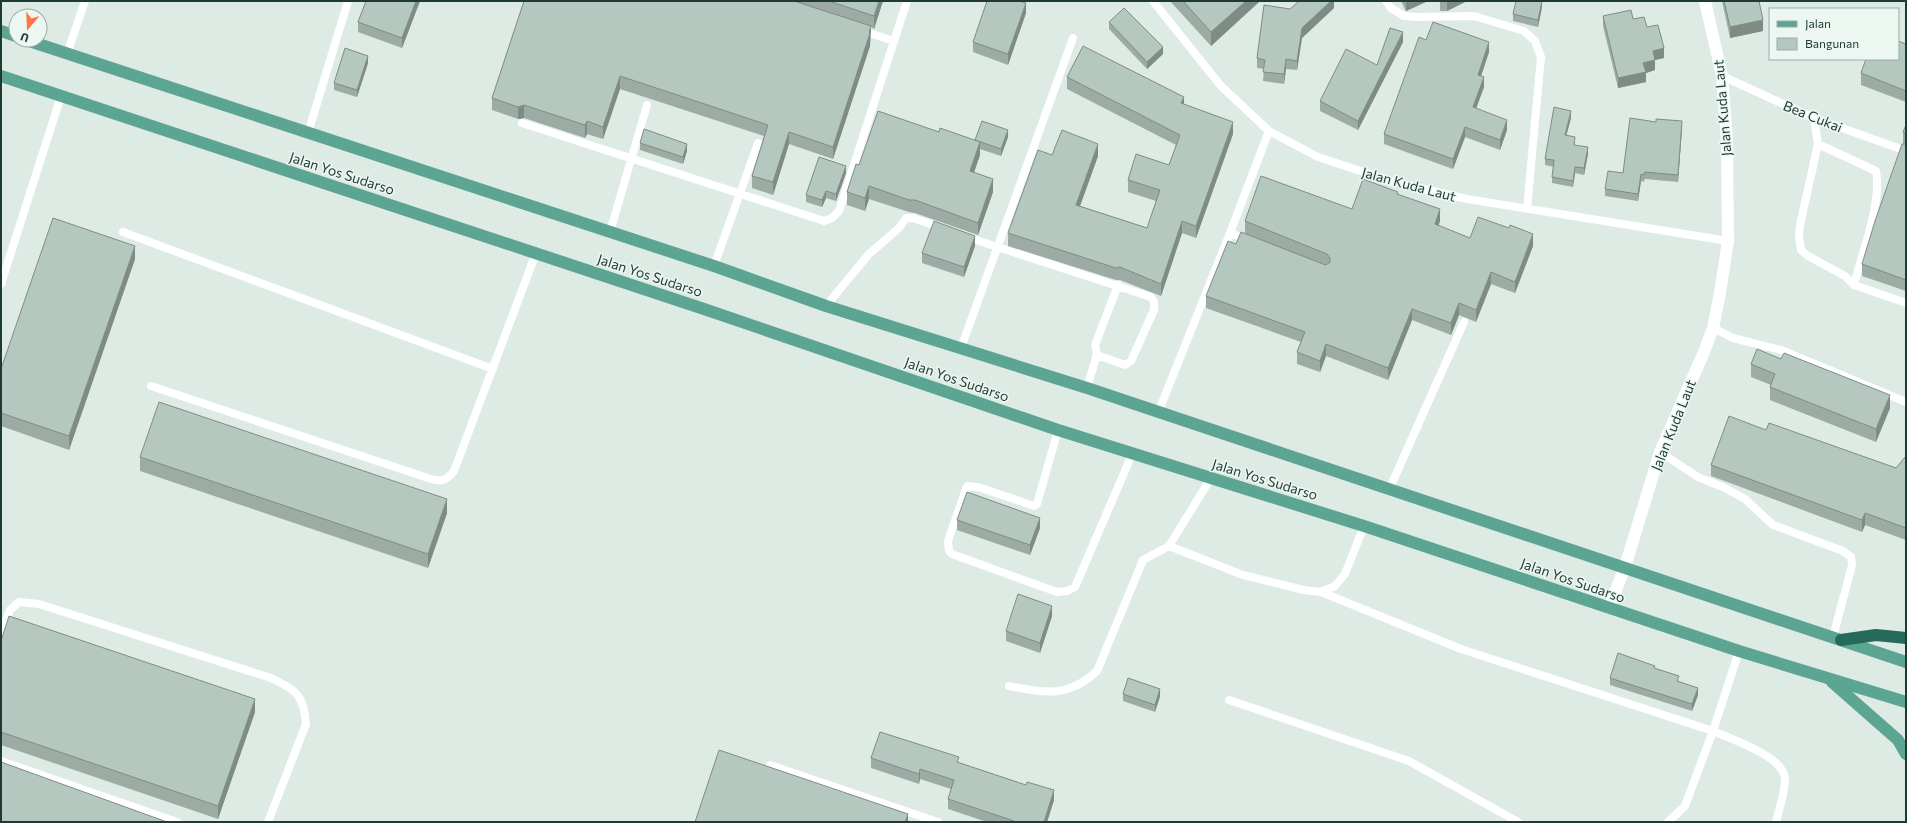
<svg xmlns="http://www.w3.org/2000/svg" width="1907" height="823" font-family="Commissioner,sans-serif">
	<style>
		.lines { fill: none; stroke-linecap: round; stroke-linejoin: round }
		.lane { stroke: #fff; stroke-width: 8 }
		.street { stroke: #fff; stroke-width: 12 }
		.primary { stroke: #5ca592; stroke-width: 12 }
		.highway { stroke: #266a5c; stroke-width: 12 }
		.wall { fill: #9caca5 }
		.shaded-wall { fill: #7f8c86 }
		.building { fill: #b5c8c0; stroke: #7f8c86 }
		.labels { text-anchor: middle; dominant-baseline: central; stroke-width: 3; stroke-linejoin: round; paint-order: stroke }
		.street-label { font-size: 14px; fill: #1d3b33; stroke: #edf7f2 }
	</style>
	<rect width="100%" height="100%" fill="#ddebe4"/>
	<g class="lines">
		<path class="lane" d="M1153 1 1221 86 1269 131 1318 157 1394 182 1467 199 1728 241
			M1386 1 1391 8 1404 16 1418 17 1474 16 1524 31 1535 41 1541 57 1527 209
			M860 30 894 41
			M67 54 85 1
			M1722 76 1814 118 1906 151
			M1814 118 1818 144 1800 225 1799 236 1801 250 1808 256 1845 276 1854 285 1906 303
			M522 123 824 221 832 218 839 211 907 1
			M308 133 348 1
			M1818 144 1876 171C1882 203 1862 253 1854 285
			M123 232 493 369
			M610 232 647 105
			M964 236 1151 297 1154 302V310L1131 361 1125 365 1100 356 1097 354 1095 345 1118 285
			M1248 240 1230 233 1269 131
			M714 266 758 143
			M1 284 61 96
			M826 306 869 254 899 228 906 218H913L942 228
			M1713 328 1733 338 1781 350 1906 402
			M961 348 1073 38
			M151 386 431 479C442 482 447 480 454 471L536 253
			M1087 388 1097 354
			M1158 413 1230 233
			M1058 430 1037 504 1034 506 978 487 967 486 948 541 949 551 952 554 1057 592 1067 591 1075 587 1133 452
			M1660 452 1698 477 1725 488 1745 499 1773 525 1843 551 1851 557 1852 565 1833 637
			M1389 490 1464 322
			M1169 546 1243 575 1304 590 1321 592 1335 586 1345 574 1364 526
			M1321 592 1461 649 1713 731 1685 806 1668 822
			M1 632 10 610 19 602 39 604 271 678C296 690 304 695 306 724L268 822
			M1739 651 1713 731C1731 739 1784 756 1785 779 1785 793 1779 809 1776 822
			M1009 686C1045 693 1068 698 1097 671L1143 560 1169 546 1211 478
			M1229 700 1409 761 1518 822
			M1 761 177 822
			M770 765 938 822"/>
		<path class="street" d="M1609 608 1625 567 1660 452 1704 352 1713 328 1720 293 1728 241 1727 141 1722 76 1705 1"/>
		<path class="primary" d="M1 31 16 36
			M26 40 714 266 826 306 1087 388 1906 662
			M1 76 704 309 1058 430 1364 526 1739 651 1906 702
			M1832 682 1898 740 1906 754"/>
		<path class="highway" d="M1841 640 1876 635 1906 638"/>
	</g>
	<path class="wall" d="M420 1 402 48 358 32V22Z
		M524 1H883L874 29 871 27 870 46 833 159 789 144 773 195 752 188V176L764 136 620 89 603 139 587 134 585 138 524 118 518 119 492 110V98Z
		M1170 1H1259V2L1211 46Z
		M1334 1V8L1302 38 1297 70 1286 69 1284 84 1263 81 1264 69 1257 68V58L1290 9Z
		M1401 1H1428L1406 11Z
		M1440 1H1467L1447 11H1440Z
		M1722 1H1759L1763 31 1730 38Z
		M1542 7 1538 27 1513 21V14Z
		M1026 13 1008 65 973 52V42Z
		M1603 16 1633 19 1647 27 1664 58 1655 60V70L1646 73V82L1618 88 1603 26Z
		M1109 22 1163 54 1147 69 1109 29Z
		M1426 40 1489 52 1481 76 1484 87 1476 108 1507 130 1500 150 1465 137 1453 169 1384 144V134Z
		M1403 42 1358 130 1320 111V101L1377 65Z
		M1906 44V102L1861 85V73Z
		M368 63 357 97 334 90V83Z
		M1067 77 1184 104 1233 134 1196 238 1182 233 1161 296 1120 280H1116L1008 246V233L1052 155 1098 156 1080 206 1147 228 1156 201 1128 192V180L1169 165 1176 145 1067 89Z
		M1571 118 1566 135 1575 143V145L1588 154 1584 175 1575 173 1573 187 1552 183V177L1554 167 1545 165V159Z
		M1906 125V291L1862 276V264L1905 144H1903V132Z
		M1682 128 1678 182 1645 179 1644 182 1641 181 1638 201 1605 196V189L1623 173Z
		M939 132 975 140 1008 137 1001 156 980 149V155L974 172 993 192 978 235 915 213 909 212 869 199 865 211 847 205V192L859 165Z
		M640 143 687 151 683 164 640 150Z
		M846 173 836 201 826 198 822 207 806 202V195Z
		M1398 194 1440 221 1438 226 1470 238 1533 246 1515 293 1491 284 1476 322 1459 315 1451 335 1412 320 1388 380 1326 356 1320 372 1297 364V352L1301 342 1206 308V296L1236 244 1245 233V221L1352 209Z
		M975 246 964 277 922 263V253Z
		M135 259 69 450 1 426V369Z
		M1781 359 1890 408 1876 442 1770 400V387L1771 385 1751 377V364Z
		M1766 430 1896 468 1906 456V540L1865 525 1862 532 1711 476V465Z
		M140 457 447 513 428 568 140 471Z
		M957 520 1040 528 1030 555 957 530Z
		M1052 616 1040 653 1006 641V631Z
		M1 641 255 712 218 819 1 745Z
		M1655 669 1679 681 1698 695 1692 711 1610 685V678Z
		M1123 694 1160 696 1155 712 1123 701Z
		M871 758 959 763 1054 800 1047 822H987L948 809V799L951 789 920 779 919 784 871 768Z"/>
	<path class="shaded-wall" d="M416 1H420L402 48V38Z
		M879 1H883L874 29V16Z
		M1246 1H1259V2L1211 46V32Z
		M1331 1H1334V8L1302 38 1297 70V61L1302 28Z
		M1406 1H1428L1406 11Z
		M1447 1H1467L1447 11Z
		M1542 1V7L1538 27V20Z
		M1026 3V13L1008 65V54Z
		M1763 20V31L1730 38V27Z
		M871 26 870 46 833 159V147Z
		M1403 32V42L1358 130V121Z
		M1489 42V52L1478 85V75Z
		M1163 47V54L1147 69V62Z
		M1664 48V58L1655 60V70L1646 73V82L1618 88V78L1643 63 1653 51Z
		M368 56V63L357 97V90Z
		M1286 59V69L1284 84V74Z
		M620 76V89L603 139V127Z
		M1484 77V87L1473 117V107Z
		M1184 97V110L1181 103Z
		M524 105V118L518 119V107Z
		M1571 111V118L1565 141V135Z
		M1507 120V130L1500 150V140Z
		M587 121V134L585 138V125Z
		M1682 121V128L1678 182V175Z
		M1233 122V134L1196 238V226Z
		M1465 127V137L1453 169V159Z
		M1008 130V137L1001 156V149Z
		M789 132V144L773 195V182Z
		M980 142V155L970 184V171Z
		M687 144V151L683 164V157Z
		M1098 144V156L1076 217V205Z
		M1588 147V154L1584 175V168Z
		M846 166V173L836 201V194Z
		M1575 167V173L1573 187V181Z
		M1641 174V181L1638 201V194Z
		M993 179V192L978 235V223Z
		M869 186V199L865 211V198Z
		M826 191V198L822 207V200Z
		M1440 209V221L1435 236V224Z
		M1182 221V233L1161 296V284Z
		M1533 234V246L1515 293V282Z
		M975 236V246L964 277V267Z
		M135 246V259L69 450V436Z
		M1491 272V284L1476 322V310Z
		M1459 303V315L1451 335V323Z
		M1412 309V320L1388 380V368Z
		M1326 344V356L1320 372V361Z
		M1890 395V408L1876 442V429Z
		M447 499V513L428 568V554Z
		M1865 513V525L1862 532V520Z
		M1040 518V528L1030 555V545Z
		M1052 606V616L1040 653V643Z
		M1698 688V695L1692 711V704Z
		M1160 689V696L1155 712V705Z
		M255 699V712L218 819V806Z
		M920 769V779L919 784V774Z
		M1054 790V800L1047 822H1044Z
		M908 814V822H905Z"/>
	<path class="building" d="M366 1H416L402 38 358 22Z
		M524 1H794L871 26 869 33H870L833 147 789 132 773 182 752 176 768 125 620 76 603 127 587 121 585 125 524 105 518 107 492 98Z
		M829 1H879L874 16Z
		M987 1H1019L1026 3 1008 54 973 42Z
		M1183 1H1246L1211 32Z
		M1299 1H1331L1302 28 1297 61 1286 59 1284 74 1263 72 1265 60 1257 58 1264 5 1290 9Z
		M1516 1H1542L1538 20 1513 14Z
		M1724 1H1759L1763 20 1730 27Z
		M1124 8 1163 47 1147 62 1109 22Z
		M1631 10 1633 19 1644 17 1647 27 1658 25 1664 48 1653 51 1655 60 1643 63 1646 72 1618 78 1603 16Z
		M1433 22 1489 42 1478 75 1484 77 1473 107 1507 120 1500 140 1465 127 1453 159 1384 134 1419 37 1426 40Z
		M1390 28 1403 32 1358 121 1320 101 1346 49 1377 65Z
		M1898 41 1906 44V91L1861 73 1866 59H1898Z
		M1083 46 1184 97 1181 103 1233 122 1196 226 1182 221 1161 284 1120 267 1116 268 1008 233 1038 150 1052 155 1062 130 1098 144 1076 205 1147 228 1160 190 1128 180 1136 154 1169 165 1180 135 1067 77Z
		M345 48 368 56 357 90 334 83Z
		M1554 107 1571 111 1565 135 1575 137 1574 145 1588 147 1584 168 1575 167 1573 181 1552 177 1554 160 1545 159Z
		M878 111 939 132 940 128 980 142 970 171 993 179 978 223 915 200H909L869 186 865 198 847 192 856 164 859 165Z
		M1630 118 1656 122V119L1682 121 1678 175 1645 172 1644 175 1641 174 1638 194 1605 189 1608 171 1623 173Z
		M982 121 1008 130 1001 149 975 140Z
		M1906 125V133L1903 132Z
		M644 129 687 144 683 157 640 143Z
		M1902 144H1906V280L1862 264 1875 221Z
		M819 157 846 166 836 194 826 191 822 200 806 195Z
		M1261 176 1352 209 1363 179 1398 192 1397 194 1440 209 1435 224 1470 238 1478 217 1509 228 1510 225 1533 234 1515 282 1491 272 1476 310 1459 303 1451 323 1412 309 1388 368 1326 344 1320 361 1297 352 1305 332 1206 296 1228 241 1236 244 1241 232 1323 264 1326 265 1330 262V258L1327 254 1245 221Z
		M53 218 135 246 69 436 1 413V369Z
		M934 221 975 236 964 267 922 253Z
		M1757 349 1781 359 1784 353 1890 395 1876 429 1770 387 1775 374 1751 364Z
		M159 402 447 499 428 554 140 457Z
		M1729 416 1766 430 1769 423 1896 468 1906 456V528L1865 513 1862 520 1711 465Z
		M967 492 1040 518 1030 545 957 520Z
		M1018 594 1052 606 1040 643 1006 631Z
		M9 616 255 699 218 806 1 732V641Z
		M1618 653 1655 666 1654 668 1679 676 1677 681 1698 688 1692 704 1610 678Z
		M1128 678 1160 689 1155 705 1123 694Z
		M880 732 959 757 957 762 1026 785 1027 782 1054 790 1044 822H1014V821L948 799 954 780 920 769 919 774 871 758Z
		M719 750 908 814 905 822H695Z
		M1 762 167 822H1Z"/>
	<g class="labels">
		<g class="street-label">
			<text transform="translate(1722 108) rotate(-95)">Jalan Kuda Laut</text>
			<text transform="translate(1813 116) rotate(22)">Bea Cukai</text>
			<text transform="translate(342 173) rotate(18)">Jalan Yos Sudarso</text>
			<text transform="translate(1409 184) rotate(15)">Jalan Kuda Laut</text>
			<text transform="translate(650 275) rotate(18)">Jalan Yos Sudarso</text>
			<text transform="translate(957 379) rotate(19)">Jalan Yos Sudarso</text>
			<text transform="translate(1673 425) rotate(-68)">Jalan Kuda Laut</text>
			<text transform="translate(1265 479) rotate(17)">Jalan Yos Sudarso</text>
			<text transform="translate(1573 580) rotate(19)">Jalan Yos Sudarso</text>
		</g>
	</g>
	<rect width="1907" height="823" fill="none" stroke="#1d3b33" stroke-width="4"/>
	<rect x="1769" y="8" width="130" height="52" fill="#edf7f2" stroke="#9aaca6"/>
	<rect x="1777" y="21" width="20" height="6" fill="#5ca592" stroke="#9aaca6"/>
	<text x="1805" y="28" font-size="12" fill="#1d3b33">Jalan</text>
	<rect x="1777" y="38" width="20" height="12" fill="#b5c8c0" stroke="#9aaca6"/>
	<text x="1805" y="48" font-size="12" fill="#1d3b33">Bangunan</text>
	<g transform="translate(28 28) rotate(199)"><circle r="19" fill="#edf7f2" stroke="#9aaca6"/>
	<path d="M0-3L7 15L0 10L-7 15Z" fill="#ff7346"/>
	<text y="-6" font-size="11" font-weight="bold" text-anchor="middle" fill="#1d3b33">U</text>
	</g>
</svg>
